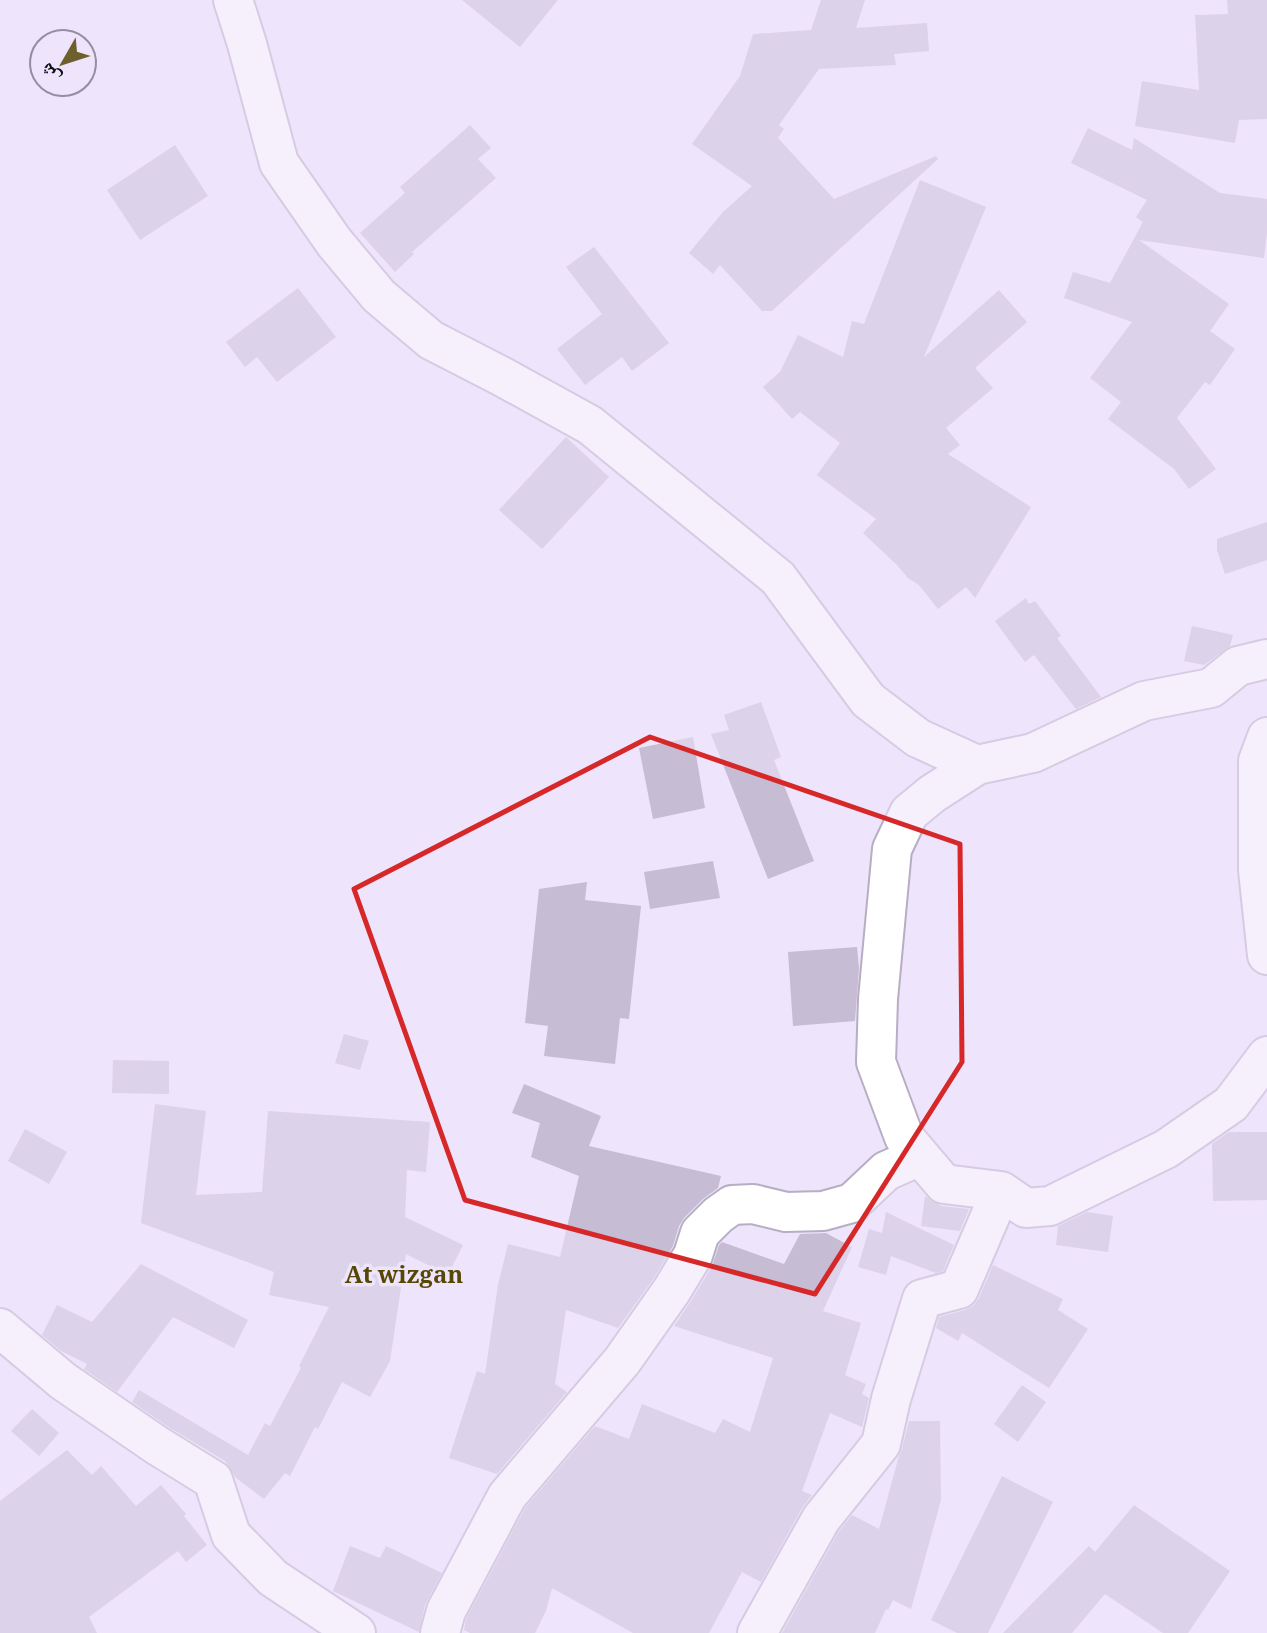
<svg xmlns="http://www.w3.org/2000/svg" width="1267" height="1633" font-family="Georgia,'Noto Naskh Arabic',serif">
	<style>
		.building { fill: #c6bcd3 }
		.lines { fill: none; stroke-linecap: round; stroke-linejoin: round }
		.minor-casing { stroke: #b8aec4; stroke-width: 42 }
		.minor { stroke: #fff; stroke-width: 38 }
		.marked { fill: none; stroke: #d62828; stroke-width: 5; stroke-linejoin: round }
		.labels { text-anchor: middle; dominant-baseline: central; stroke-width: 7; stroke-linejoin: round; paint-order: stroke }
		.quarter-label { font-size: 24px; font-weight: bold; fill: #554704; stroke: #eee4fb }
	</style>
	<rect width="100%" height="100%" fill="#eee4fb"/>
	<path class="building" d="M462 0H558L520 47Z
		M821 0H865L856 28 927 23 929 51 894 54 896 65 819 69 779 125 784 129 778 138 834 199 936 156 938 159 772 311H762L720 265 713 274 689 253 723 212 752 186 692 144 740 76 753 34 811 30Z
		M1227 0H1267V119L1239 120 1235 143 1135 126 1142 81 1199 90 1195 15 1228 14Z
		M470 125 491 148 478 159 496 178 412 252 414 254 395 272 360 233 405 193 400 187Z
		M1088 128 1132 150 1134 138 1220 193 1267 199V233L1264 258 1139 240 1229 304 1210 331 1235 349 1210 385 1205 382 1177 418 1216 469 1189 489 1174 469 1108 419 1121 402 1090 378 1132 322 1064 298 1073 272 1110 283 1143 222 1136 217 1147 200 1071 163Z
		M175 145 208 196 140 240 107 190Z
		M920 180 986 207 924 357 999 290 1027 322 975 368 993 388 946 428 960 445 948 454 1031 507 975 598 966 587 938 609 919 585 908 578 897 565 863 533 876 519 817 475 840 443 800 412 792 419 763 387 780 372 798 335 843 357 852 321 864 324Z
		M594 247 669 343 632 371 622 357 585 385 557 349 602 314 566 267Z
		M298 288 336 337 277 382 257 357 245 367 226 342Z
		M566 437 609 477 542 549 499 510Z
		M1267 522V560L1225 574 1217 550V539Z
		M1026 598 1029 604 1035 601 1061 636 1057 638 1101 697 1076 709 1034 655 1025 662 995 621Z
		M1192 626 1233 635 1230 646 1204 665 1184 661Z
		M761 702 781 757 774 760 814 861 768 879 711 734 729 730 724 715Z
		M693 737 705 808 653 819 639 748Z
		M713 861 720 898 650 909 644 872Z
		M587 882 585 900 641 906 629 1019 620 1018 615 1064 544 1056 548 1026 525 1023 539 889Z
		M857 947 859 968 855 1021 793 1026 788 952Z
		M344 1034 369 1041 360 1070 335 1063Z
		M113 1060 169 1061V1094L112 1093Z
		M524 1084 601 1116 589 1146 721 1176 718 1188 703 1199 684 1218 679 1226 673 1246 654 1278 618 1328 566 1310 555 1384 567 1392 497 1474 449 1458 477 1371 485 1374 498 1285 508 1244 560 1257 579 1176 531 1157 540 1123 512 1113Z
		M155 1104 206 1111 196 1195 262 1192 268 1111 430 1122 426 1172 407 1170 405 1217 463 1245 448 1275 406 1254 390 1361 370 1397 342 1382 318 1429 315 1427 290 1476 285 1473 264 1499 235 1477 225 1461 170 1428 132 1402 139 1390 248 1455 265 1423 270 1426 301 1368 299 1366 329 1307 269 1295 274 1272 141 1223Z
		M25 1129 67 1152 49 1184 8 1161Z
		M1229 1132H1267V1200L1213 1201 1212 1144Z
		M925 1196 941 1206 969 1209 960 1231 921 1226Z
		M886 1212 954 1245 943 1271 936 1273 891 1256 886 1275 858 1267 869 1229 882 1233Z
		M1087 1212 1113 1216 1108 1252 1056 1245 1058 1226Z
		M826 1233 852 1247 823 1311 861 1323 845 1375 866 1384 862 1394 869 1398 862 1427 830 1413 802 1491 812 1495 802 1508 761 1582 742 1572 709 1633H633L552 1588 546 1611 535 1633H470L464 1630 466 1619 525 1508 595 1426 629 1439 642 1404 715 1433 723 1419 750 1432 773 1358 674 1326 691 1301 712 1266 719 1245 722 1242 784 1264 800 1234Z
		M141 1264 248 1320 234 1348 173 1317 117 1392 84 1369 87 1364 61 1351 42 1335 57 1305 92 1322Z
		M993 1265 1063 1299 1058 1310 1088 1329 1049 1388 962 1333 958 1341 936 1328 939 1317 965 1310 974 1305 979 1298Z
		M1022 1385 1046 1402 1018 1442 994 1424Z
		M32 1409 59 1433 39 1456 11 1431Z
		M909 1421H940L941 1500 911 1609 893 1600 888 1610 886 1609 875 1633H782L839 1531 852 1515 879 1529 899 1456 902 1449Z
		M67 1450 92 1475 101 1466 136 1506 161 1485 186 1514 184 1516 207 1545 186 1562 178 1551 89 1617 97 1633H0V1501Z
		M1002 1476 1053 1502 988 1633H957L931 1620Z
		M1134 1505 1230 1571 1188 1633H1163L1105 1594 1072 1633H1003L1089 1546 1095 1552Z
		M350 1546 380 1558 386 1546 442 1573 425 1605 419 1632 333 1591Z"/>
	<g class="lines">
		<g class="minor-casing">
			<path id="minor" d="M233 0 247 44 279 163 334 242 379 296 431 340 501 376 590 425 778 578 868 700 918 738 977 765 1033 753 1144 701 1211 688 1238 666 1267 659
				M1267 737 1258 761V870L1267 955
				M977 765 932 794 909 813 892 849 878 999 876 1062 904 1137 944 1184 1001 1191 1026 1208 1050 1206 1166 1149 1231 1104 1267 1056
				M0 1328 63 1381 158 1446 213 1480 231 1535 273 1578 356 1633
				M440 1633 446 1611 507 1496 622 1361 672 1290 693 1255 700 1233 718 1215 732 1205 753 1204 786 1212 823 1211 852 1203 886 1171 920 1156
				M757 1633 821 1519 881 1444 891 1399 922 1299 959 1289 1001 1191"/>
		</g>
		<use href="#minor" class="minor"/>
	</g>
	<path d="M0 0H1267V1633H0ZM650 737 960 844 962 1062 815 1294 465 1200 354 889Z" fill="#eee4fb" fill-opacity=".55" fill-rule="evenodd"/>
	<path class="marked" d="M650 737 960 844 962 1062 815 1294 465 1200 354 889Z"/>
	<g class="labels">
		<g class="quarter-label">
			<text x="404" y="1277">At wizgan</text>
		</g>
	</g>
	<g transform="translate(63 63) rotate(231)"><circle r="33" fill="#eee4fb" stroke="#968e9f" stroke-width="2"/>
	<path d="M0-5L12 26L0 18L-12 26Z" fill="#6d602d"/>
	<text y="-10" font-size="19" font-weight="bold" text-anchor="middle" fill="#110e15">ش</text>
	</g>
</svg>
